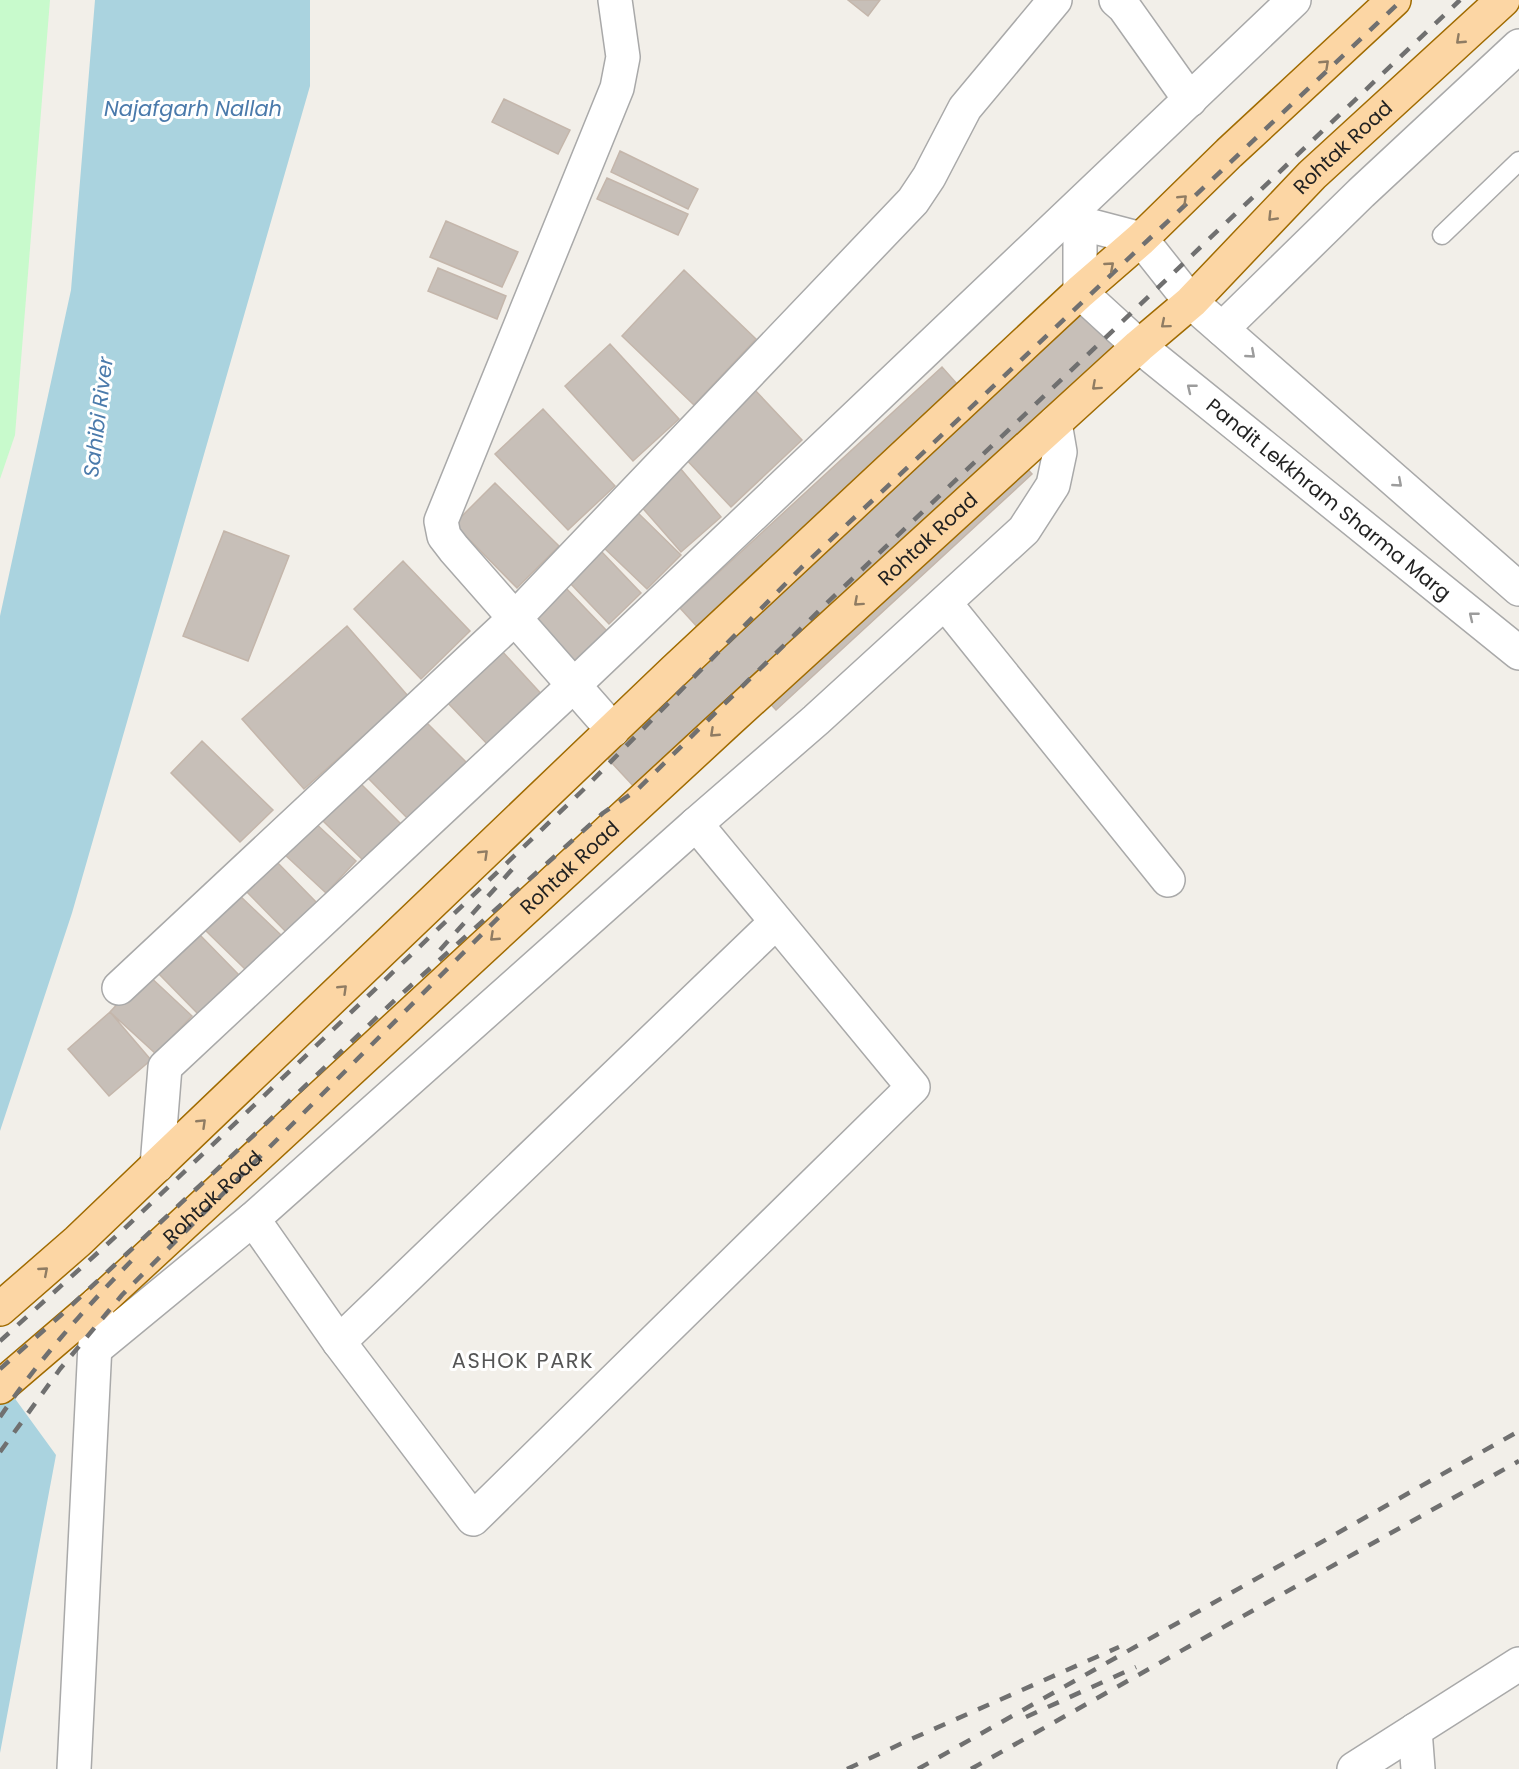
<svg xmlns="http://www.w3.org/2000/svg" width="1519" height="1769" font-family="Poppins,sans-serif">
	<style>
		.park { fill: #c8facc }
		.water { fill: #aad3df }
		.building { fill: #c7bfb8; stroke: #c4b6ab; stroke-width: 1.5 }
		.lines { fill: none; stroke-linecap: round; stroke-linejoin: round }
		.service-casing { stroke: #a9a9a9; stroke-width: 21 }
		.minor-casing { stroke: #a9a9a9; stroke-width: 36 }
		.tertiary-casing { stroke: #a9a9a9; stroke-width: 36 }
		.primary-casing { stroke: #a06b00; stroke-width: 36 }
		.service { stroke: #fff; stroke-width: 18 }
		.minor { stroke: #fff; stroke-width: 33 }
		.tertiary { stroke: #fff; stroke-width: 33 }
		.primary { stroke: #fcd6a4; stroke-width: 33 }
		.rail { stroke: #707070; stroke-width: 4.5; stroke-dasharray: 12 12; stroke-linecap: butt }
		.oneway { stroke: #8f7c63 }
		.oneway2 { stroke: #9c9c9c }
		.labels { text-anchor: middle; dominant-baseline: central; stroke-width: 6; stroke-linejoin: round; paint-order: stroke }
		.street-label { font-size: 20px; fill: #222; stroke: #fff }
		.water-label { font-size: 21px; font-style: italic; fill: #4a7aab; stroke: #fff }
		.neighbourhood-label { font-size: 21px; letter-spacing: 1.5px; fill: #555; stroke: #fff }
	</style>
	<rect width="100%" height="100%" fill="#f2efe9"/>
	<path class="park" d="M0 0H50L15 435 0 479Z"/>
	<path class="water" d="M95 0H310V86L72 913 0 1131V616L71 290Z
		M0 1378 56 1455 0 1753Z"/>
	<path class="building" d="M848 0H880L868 16Z
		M504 99 570 130 558 154 492 122Z
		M620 151 698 189 688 209 611 172Z
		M607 178 688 214 678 235 597 199Z
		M446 221 518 252 502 287 430 257Z
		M438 268 506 296 497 319 428 291Z
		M684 270 756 339 694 405 622 336Z
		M1076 292 1123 343 1009 449 1032 474 776 710 752 684 637 790 597 747 711 642 680 608 942 367 966 394Z
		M610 344 679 419 633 461 565 386Z
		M753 388 802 440 731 507 682 455Z
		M543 409 615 486 568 530 495 454Z
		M680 468 721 517 681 552 639 504Z
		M495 483 559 546 517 588 454 524Z
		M636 511 681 555 647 589 602 546Z
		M224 531 289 556 248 661 183 636Z
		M600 550 641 593 609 624 568 581Z
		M403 561 470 631 421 679 354 609Z
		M564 586 607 631 567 669 523 624Z
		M347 626 408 696 304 789 242 719Z
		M501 650 545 698 491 748 446 701Z
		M425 721 471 767 413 824 367 777Z
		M202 741 273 810 240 842 171 773Z
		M359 782 406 829 369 866 322 820Z
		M313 821 356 861 326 893 283 853Z
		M273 858 319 905 289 935 243 888Z
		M238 894 281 935 247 971 204 929Z
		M197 932 241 977 201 1017 157 972Z
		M146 973 192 1016 156 1054 110 1012Z
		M110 1012 151 1060 109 1096 68 1049Z"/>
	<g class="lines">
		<g class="service-casing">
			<path id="service" d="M1442 235 1519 161"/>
		</g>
		<g class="minor-casing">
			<g id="minor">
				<path d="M1116 0 1124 7 1190 100"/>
				<path d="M1222 329 1361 193 1519 46"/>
				<path id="s1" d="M1519 589 1191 302 1141 239 1080 223V292L1139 346 1519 653"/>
				<path d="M945 603 1168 880"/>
				<path d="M613 730 454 549 444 536 441 521 617 88 623 57 615 0"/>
				<path d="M119 988 515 618 913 201 929 177 965 108 1055 0"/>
				<path d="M157 1166 165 1067 574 685 1294 0"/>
				<path d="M253 1219 339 1342 473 1519 913 1087 696 824 816 720 1024 530 1053 485 1060 452 1055 423"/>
				<path d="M339 1342 776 922"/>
				<path d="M95 1349 253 1219 696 824"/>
				<path d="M1415 1730 1418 1769"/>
				<path d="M1354 1769 1519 1664"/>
			</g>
		</g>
		<g class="tertiary-casing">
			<path id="tertiary" d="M74 1769 97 1304"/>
		</g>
		<g class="primary-casing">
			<g id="primary">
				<path d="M0 1309 78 1241 674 671 1080 292 1141 239 1229 153 1394 0"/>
				<path id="s2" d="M0 1387 97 1304 727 722 1139 346 1191 302 1312 175 1503 0"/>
			</g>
		</g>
		<use href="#service" class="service"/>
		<use href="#minor" class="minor"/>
		<use href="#tertiary" class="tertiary"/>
		<use href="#primary" class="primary"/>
		<path class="rail" d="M440 950 516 865
			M0 1341 124 1229 245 1114 583 790 801 568 1402 0
			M0 1369 60 1316 254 1135 396 999 603 813 637 790 831 599 1460 0
			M0 1417C40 1358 89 1304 139 1253
			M0 1452 60 1369 122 1295 499 917
			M1026 1717 1136 1667
			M847 1769 909 1740 1119 1647
			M918 1769 1519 1431
			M971 1769 1519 1461"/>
	</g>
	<defs><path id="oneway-chevron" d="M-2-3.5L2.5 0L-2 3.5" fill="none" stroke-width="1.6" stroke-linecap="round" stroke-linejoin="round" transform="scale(1.5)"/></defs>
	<g class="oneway">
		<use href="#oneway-chevron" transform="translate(1460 40) rotate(137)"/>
		<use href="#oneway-chevron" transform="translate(1325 64) rotate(-43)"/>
		<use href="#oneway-chevron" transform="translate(1183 199) rotate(-44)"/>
		<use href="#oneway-chevron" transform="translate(1272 217) rotate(134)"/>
		<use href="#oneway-chevron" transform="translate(1110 266) rotate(-41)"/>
		<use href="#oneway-chevron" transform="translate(1165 324) rotate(140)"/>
		<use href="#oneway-chevron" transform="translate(1096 386) rotate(138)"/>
		<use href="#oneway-chevron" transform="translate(858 602) rotate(138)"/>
		<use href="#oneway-chevron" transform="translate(714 733) rotate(137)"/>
		<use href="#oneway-chevron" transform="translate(484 854) rotate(-44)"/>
		<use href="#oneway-chevron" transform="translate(494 937) rotate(137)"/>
		<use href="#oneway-chevron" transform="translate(343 989) rotate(-44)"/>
		<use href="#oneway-chevron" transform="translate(202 1123) rotate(-44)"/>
		<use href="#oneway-chevron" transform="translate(44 1271) rotate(-41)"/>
	</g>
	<g class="oneway2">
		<use href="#oneway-chevron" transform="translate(1251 354) rotate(41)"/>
		<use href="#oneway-chevron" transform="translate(1191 388) rotate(-141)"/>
		<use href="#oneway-chevron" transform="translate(1398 483) rotate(41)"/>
		<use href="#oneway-chevron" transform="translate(1473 616) rotate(-141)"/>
	</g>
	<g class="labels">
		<g class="street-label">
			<text stroke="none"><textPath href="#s2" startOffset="1828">Rohtak Road</textPath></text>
			<text stroke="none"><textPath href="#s1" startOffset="972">Pandit Lekkhram Sharma Marg</textPath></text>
			<text stroke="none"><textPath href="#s2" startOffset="1257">Rohtak Road</textPath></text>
			<text stroke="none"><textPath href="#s2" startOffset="771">Rohtak Road</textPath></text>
			<text stroke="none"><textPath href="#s2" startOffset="285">Rohtak Road</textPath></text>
		</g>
		<g class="water-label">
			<text x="193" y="108">Najafgarh Nallah</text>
			<text transform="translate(98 417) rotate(-83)">Sahibi River</text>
		</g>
		<g class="neighbourhood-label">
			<text x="523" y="1360">ASHOK PARK</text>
		</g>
	</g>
</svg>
